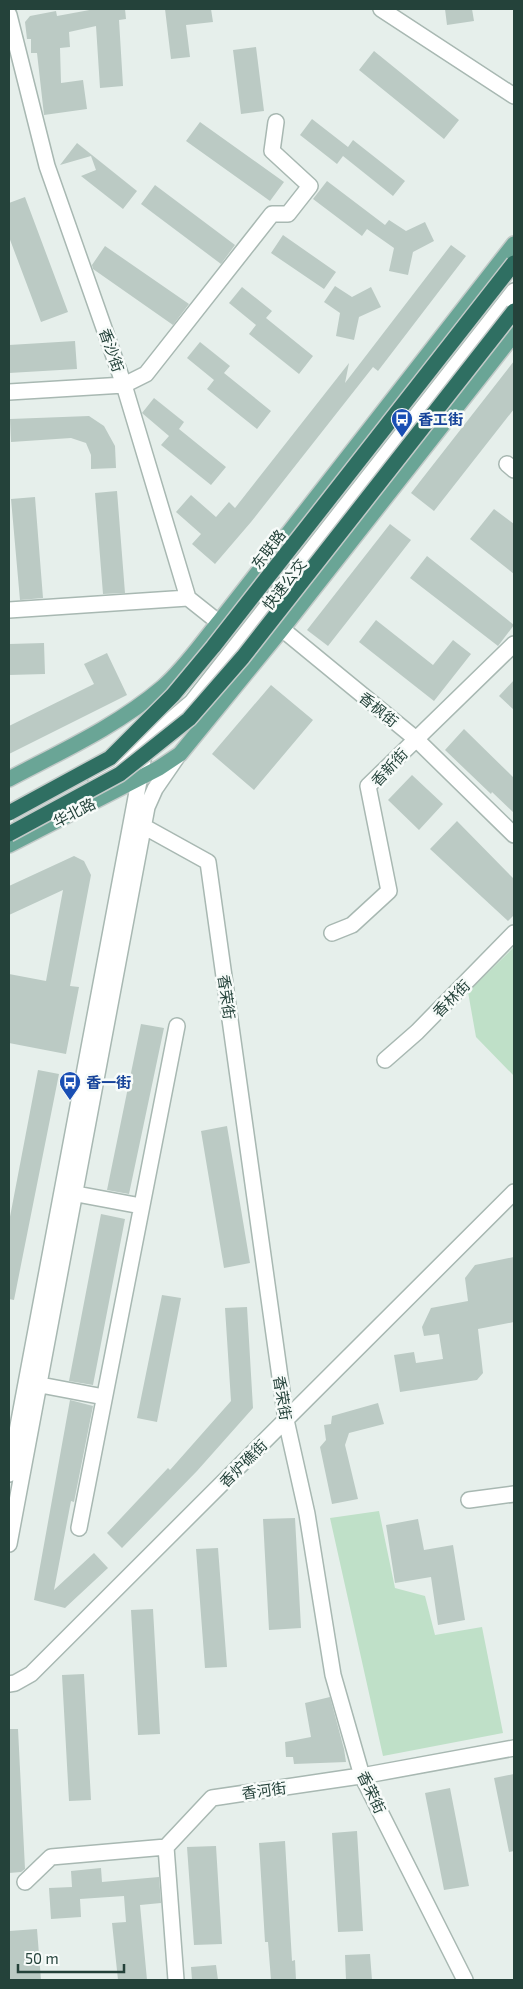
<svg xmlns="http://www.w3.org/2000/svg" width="523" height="1989" font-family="'Exo 2','Noto Sans SC',sans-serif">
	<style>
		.green { fill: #bfe0c8 }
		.building { fill: #bbcac4 }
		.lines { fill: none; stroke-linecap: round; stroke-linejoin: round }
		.minor-casing { stroke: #a8b8b2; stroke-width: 18 }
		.major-casing { stroke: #c2cac8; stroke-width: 18 }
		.minor { stroke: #fff; stroke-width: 15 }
		.major { stroke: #6aa596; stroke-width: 15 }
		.highway-bridge-casing { stroke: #c2cac8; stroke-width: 18; stroke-linecap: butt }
		.highway-bridge { stroke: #2f6f62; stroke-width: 15 }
		.labels { text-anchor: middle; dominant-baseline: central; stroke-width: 5; stroke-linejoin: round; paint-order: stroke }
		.street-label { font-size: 15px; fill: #24423a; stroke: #f7fbf9 }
		.transit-label { font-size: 15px; font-weight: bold; fill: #164399; stroke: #f7fbf9; text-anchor: start }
	</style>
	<rect width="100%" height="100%" fill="#e6efeb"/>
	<path class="green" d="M514 947V1076L476 1037 468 992Z
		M379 1511 395 1588 425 1596 435 1635 482 1627 503 1733 383 1756 330 1518Z"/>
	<path class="building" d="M95 9H125L126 19 119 20 123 86 100 88 96 26 69 32 70 47 60 48 61 83 83 80 87 109 44 115 37 53H31V39H27L25 22 30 16 56 11 57 16Z
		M165 9H211L213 22 186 25 190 57 171 59Z
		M445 9H472L474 21 447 25Z
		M256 47 264 111 241 114 233 50Z
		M374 51 459 120 444 139 359 70Z
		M312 119 348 147 353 140 405 181 393 196 343 156 337 164 300 135Z
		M200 122 284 182 270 201 186 141Z
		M77 143 137 191 123 209 81 176 96 170 91 156 60 165Z
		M327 181 385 225 389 220 406 231 425 222 434 241 413 252 408 275 389 271 394 248 367 229 362 236 313 199Z
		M155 185 235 245 221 264 141 204Z
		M25 197 68 312 41 322 9 237V203Z
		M283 235 336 272 324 289 271 253Z
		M451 245 466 256 378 371 373 367 251 522 215 564 192 544 201 534 176 512 191 495 216 517 229 502 235 508 349 363 345 383Z
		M105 246 189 304 173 325 93 269 92 265Z
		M335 286 352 297 371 287 381 307 359 317 354 340 336 336 340 313 324 302Z
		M242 287 272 311 266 318 313 356 299 374 249 334 256 325 229 303Z
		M75 341 77 369 9 373V345Z
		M200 342 230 366 224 373 271 411 257 429 207 389 214 380 187 358Z
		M514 361V409L434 511 411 493Z
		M154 398 184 422 179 429 226 467 211 485 161 445 169 436 142 413Z
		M89 416 104 426 115 446 116 468 91 469V455L86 443 71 438 11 442 10 419Z
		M117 491 125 593 103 594 95 493Z
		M35 497 43 598 20 600 11 499Z
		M494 509 514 524V574L470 539Z
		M390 524 411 540 328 646 307 630Z
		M427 556 514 625 498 646 410 578Z
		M376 620 433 665 453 640 471 654 434 701 359 642Z
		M44 643 45 674 9 675V644Z
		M107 653 127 695 9 754V726L94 684 84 664Z
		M514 680V710L499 696Z
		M271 685 313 720 254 790 212 754Z
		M464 729 514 778V813L492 792 491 794 445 750Z
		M412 775 443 804 419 830 388 800Z
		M457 821 514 879V915L508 921 430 849Z
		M74 856 84 861 91 875 70 986 79 987 66 1054 9 1043V974L46 981 63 890 9 915V886Z
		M141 1024 164 1028 129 1194 107 1190Z
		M38 1070 59 1074 14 1300 9 1299V1222Z
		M227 1126 250 1263 224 1268 201 1131Z
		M101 1214 125 1219 93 1385 69 1381Z
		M514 1257V1322L478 1329 483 1373 477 1380 400 1392 394 1355 414 1352 416 1363 443 1359 439 1334 424 1336 422 1327 431 1308 468 1301 465 1278 475 1265Z
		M162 1295 181 1298 157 1422 137 1418Z
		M247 1307 253 1408 197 1471 122 1548 107 1533 168 1468 170 1470 231 1401 225 1308Z
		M70 1400 93 1406 74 1502 71 1501 54 1590 94 1553 108 1568 65 1608 34 1600Z
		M378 1403 384 1424 349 1433 345 1445 358 1499 332 1504 320 1447 326 1440 324 1425 331 1424 332 1416Z
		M295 1518 301 1628 269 1630 263 1519Z
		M418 1519 424 1550 453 1545 465 1620 438 1625 431 1577 395 1583 386 1525Z
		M218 1548 227 1667 205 1668 196 1549Z
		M153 1609 160 1734 138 1735 131 1610Z
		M84 1674 91 1800 69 1801 62 1675Z
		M330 1697 344 1749 346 1762 294 1764 293 1757H286L285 1742 311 1737 305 1703Z
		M9 1729H18L25 1869 21 1872 9 1873Z
		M514 1774V1851L509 1852 494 1778Z
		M450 1788 469 1886 444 1890 425 1793Z
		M357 1831 363 1931 338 1932 332 1833Z
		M285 1841 292 1961 295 1960 296 1980H271L268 1942H265L259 1843Z
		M216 1846 222 1944 194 1945 187 1847Z
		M101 1868 102 1882 159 1877 161 1903 140 1905 147 1980H118L112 1923 126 1922 124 1896 80 1899 81 1917 51 1919 49 1888 72 1887 71 1871Z
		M37 1929 41 1980H9V1931Z
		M370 1954 372 1980H346L345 1955Z
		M216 1965 218 1980H192L191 1967Z"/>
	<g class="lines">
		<g class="minor-casing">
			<path id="minor" d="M381 9 514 96
				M9 15 47 166 124 385 188 598 227 629
				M9 392 124 385 146 374 272 214H288L310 186 272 151 276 122
				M507 464 514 470
				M9 610 188 598
				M282 629 416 739 514 835
				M96 780 114 768 192 702 514 291
				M143 826 208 862 286 1420 307 1514 333 1675 362 1776 465 1980
				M332 933 352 925 389 891 368 786 514 644
				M385 1060 417 1032 514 933
				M66 1192 141 1206
				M30 1383 104 1397
				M9 1474 152 712
				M469 1500 514 1494
				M79 1528 177 1026
				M9 1544 147 807 155 789 177 757
				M9 1684 15 1683 31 1674 514 1192
				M25 1882 51 1857 166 1847
				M176 1980 166 1847 212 1798 367 1775 514 1748"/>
		</g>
		<g class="major-casing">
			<path id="major" d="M9 779C62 751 117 726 163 687 184 669 201 644 219 622L514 244
				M9 845 159 768 180 754 282 629 514 334"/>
		</g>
		<use href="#minor" class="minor"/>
		<use href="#major" class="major"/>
		<g class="highway-bridge-casing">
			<path id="highway-bridge" d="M9 813 110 758 173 695 213 647 514 263
				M9 834 120 774 189 719 243 657 514 311"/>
		</g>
		<use href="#highway-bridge" class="highway-bridge"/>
	</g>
	<defs>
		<g id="bus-pin" transform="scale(1.125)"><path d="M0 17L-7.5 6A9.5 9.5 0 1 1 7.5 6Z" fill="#1a4fb4" stroke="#f7fbf9"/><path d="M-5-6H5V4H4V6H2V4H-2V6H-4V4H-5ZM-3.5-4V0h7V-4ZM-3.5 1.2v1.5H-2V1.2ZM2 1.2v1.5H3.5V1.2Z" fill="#fff"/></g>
	</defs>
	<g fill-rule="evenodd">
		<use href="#bus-pin" x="402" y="419"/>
		<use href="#bus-pin" x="70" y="1082"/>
	</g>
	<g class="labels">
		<g class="street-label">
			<text transform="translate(112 350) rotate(71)">香沙街</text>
			<text transform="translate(268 549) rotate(-52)">东联路</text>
			<text transform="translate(284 584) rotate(-52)">快速公交</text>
			<text transform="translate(379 709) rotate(39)">香枫街</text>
			<text transform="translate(389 767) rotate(-47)">香新街</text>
			<text transform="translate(74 812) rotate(-27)">华北路</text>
			<text transform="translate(227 997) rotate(82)">香荣街</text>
			<text transform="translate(451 998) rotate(-45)">香林街</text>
			<text transform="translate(283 1398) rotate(81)">香荣街</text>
			<text transform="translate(243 1463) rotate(-45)">香炉礁街</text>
			<text transform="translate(264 1790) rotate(-8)">香河街</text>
			<text transform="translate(372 1792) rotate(65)">香荣街</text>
		</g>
		<g class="transit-label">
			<text x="418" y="419">香工街</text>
			<text x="86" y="1082">香一街</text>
		</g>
	</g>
	<rect width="523" height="1989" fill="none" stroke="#24423a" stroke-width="20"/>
	<path d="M18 1964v8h106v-8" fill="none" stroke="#24423a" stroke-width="2.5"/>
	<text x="25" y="1964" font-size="15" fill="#24423a" stroke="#f7fbf9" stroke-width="4" paint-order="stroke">50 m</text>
</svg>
